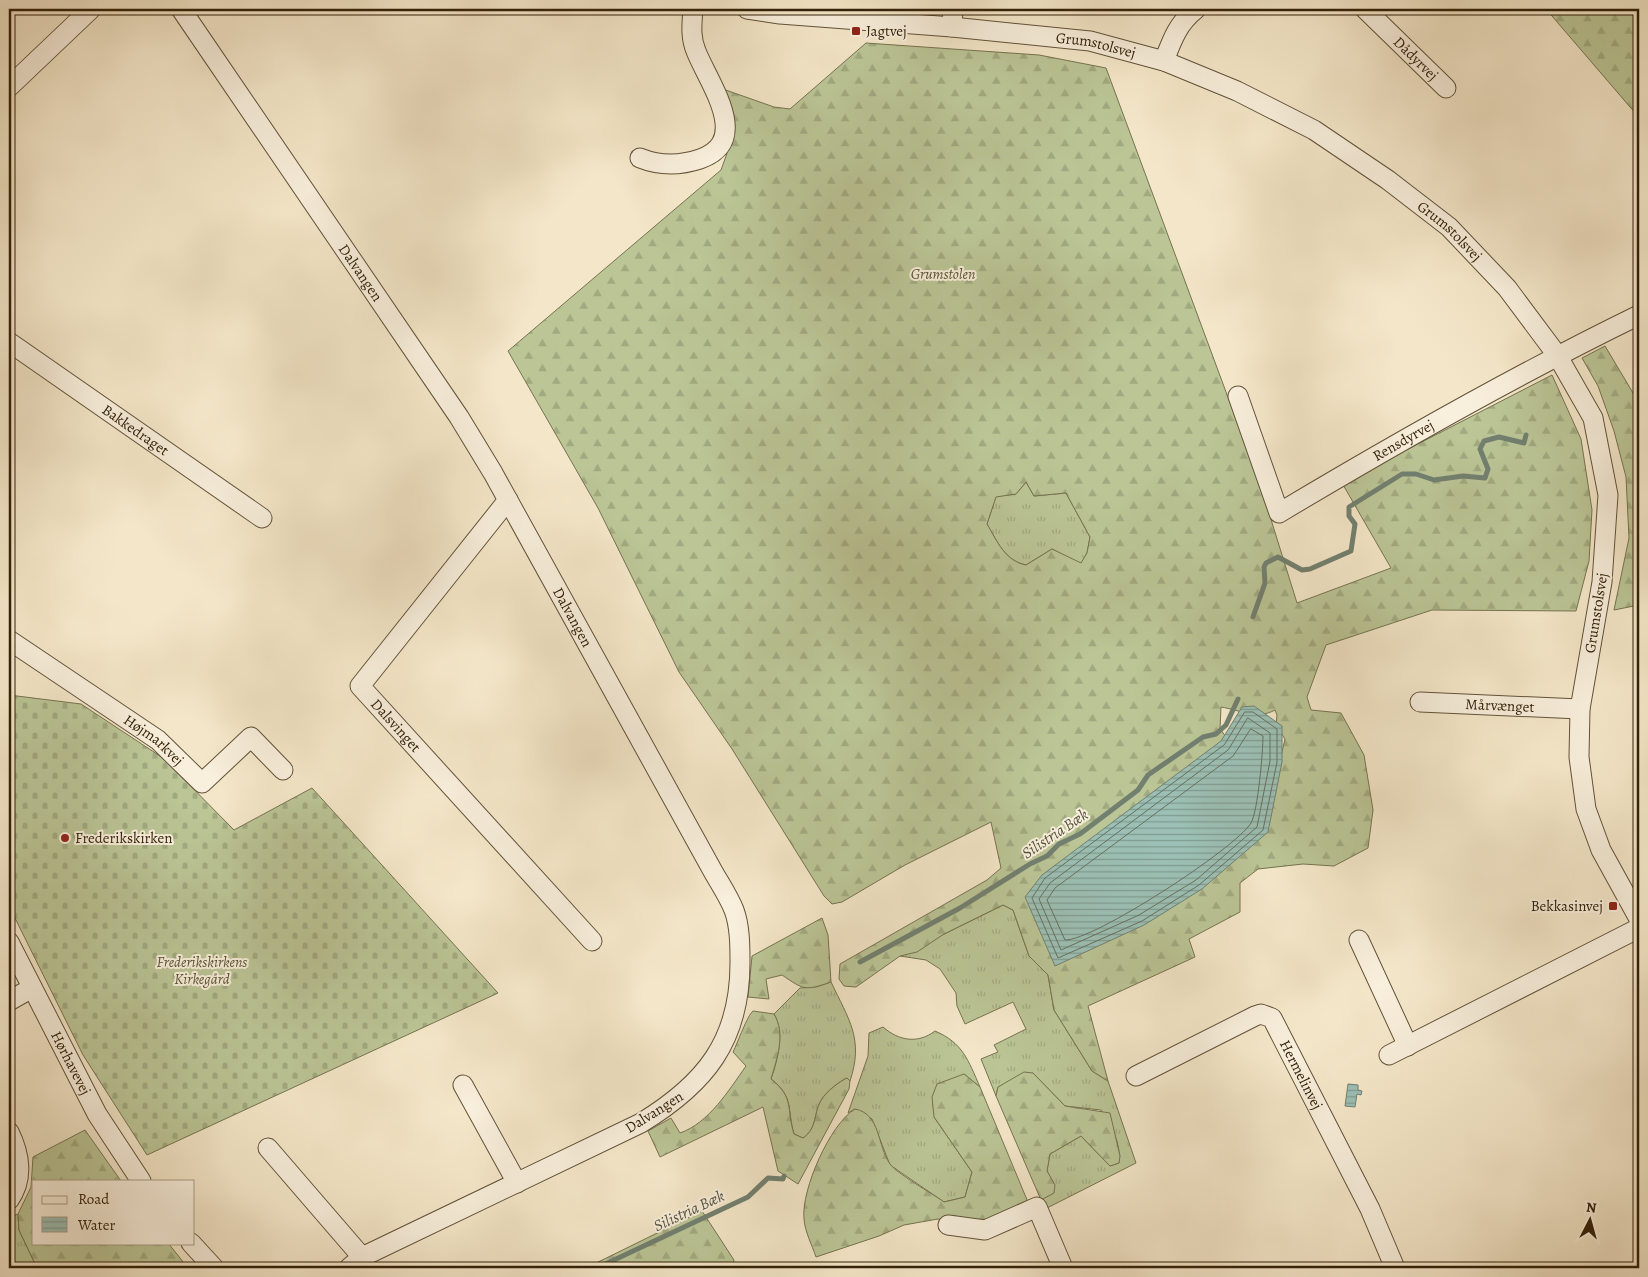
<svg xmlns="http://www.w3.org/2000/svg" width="1648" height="1277" font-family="Alegreya,serif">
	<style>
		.grass { fill: url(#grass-tufts); stroke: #767350 }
		.forest { fill: url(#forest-firs); stroke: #767350; fill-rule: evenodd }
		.cemetery { fill: url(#cemetery-stones); stroke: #767350 }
		.water { fill: url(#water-rules); stroke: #728070 }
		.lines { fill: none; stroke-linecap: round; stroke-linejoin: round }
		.shore { stroke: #67705f; stroke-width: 1 }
		.stream { stroke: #728070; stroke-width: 5 }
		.minor-casing { stroke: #625239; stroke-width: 21 }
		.minor { stroke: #f8efdc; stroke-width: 19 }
		.poi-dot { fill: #8f2418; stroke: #f8efdc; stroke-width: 2 }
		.labels { text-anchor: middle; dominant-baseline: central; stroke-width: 4; stroke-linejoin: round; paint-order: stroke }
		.poi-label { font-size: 15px; fill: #322109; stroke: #f8efdc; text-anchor: start }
		.street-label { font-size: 15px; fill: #322109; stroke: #f8efdc }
		.park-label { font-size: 15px; font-style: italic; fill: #5b5233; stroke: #f8efdc }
		.water-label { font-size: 16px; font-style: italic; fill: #52513d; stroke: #f8efdc }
	</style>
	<defs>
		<pattern id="grass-tufts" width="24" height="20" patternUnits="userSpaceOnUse" patternTransform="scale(1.25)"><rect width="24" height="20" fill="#bbc596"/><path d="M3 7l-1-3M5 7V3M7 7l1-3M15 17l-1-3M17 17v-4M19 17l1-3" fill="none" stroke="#a1a980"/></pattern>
		<pattern id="forest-firs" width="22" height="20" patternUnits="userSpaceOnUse" patternTransform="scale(1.25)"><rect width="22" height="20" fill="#bbc596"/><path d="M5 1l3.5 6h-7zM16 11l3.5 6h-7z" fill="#a1a980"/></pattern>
		<pattern id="cemetery-stones" width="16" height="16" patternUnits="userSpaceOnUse" patternTransform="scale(1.25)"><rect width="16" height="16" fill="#bbc596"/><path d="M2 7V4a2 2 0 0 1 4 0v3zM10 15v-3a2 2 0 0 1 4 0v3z" fill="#a1a980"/></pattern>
		<pattern id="water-rules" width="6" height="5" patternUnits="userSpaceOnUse" patternTransform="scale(1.25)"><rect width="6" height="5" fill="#9cc0b5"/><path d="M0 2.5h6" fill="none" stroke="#809c91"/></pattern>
	</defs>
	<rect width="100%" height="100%" fill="#f4e7c9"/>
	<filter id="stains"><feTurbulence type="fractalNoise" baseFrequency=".004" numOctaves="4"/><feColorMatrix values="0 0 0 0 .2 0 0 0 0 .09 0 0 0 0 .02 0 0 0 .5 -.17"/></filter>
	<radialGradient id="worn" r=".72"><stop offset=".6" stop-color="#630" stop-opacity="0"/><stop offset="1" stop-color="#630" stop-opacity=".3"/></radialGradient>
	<path class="grass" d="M1026 482 1034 496 1066 493 1090 537 1087 553 1081 564 1052 549 1026 565C1005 561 997 541 987 524L996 496 1016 494Z
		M1003 905 1013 910 1029 956 1048 975 1054 1010 1092 1071 1108 1081 1136 1163 1045 1209 1041 1200 1053 1183 1047 1171 1050 1154 1081 1136 1110 1166 1119 1163C1121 1142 1112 1127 1101 1110L1065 1106 1033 1073 998 1087 996 1096 981 1059 998 1052 994 1045 1026 1029 1013 1002 965 1024 957 1006 956 993 940 969 926 960 900 956Z
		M831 982C849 1020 864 1039 850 1081L847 1078C840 1081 826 1092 822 1099 813 1112 818 1128 803 1138L794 1134C787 1110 794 1096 771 1079 778 1058 785 1034 774 1014L800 988 816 987Z
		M883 1027C899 1041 918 1044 935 1031 963 1043 968 1060 980 1087L964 1074 934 1117 972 1172 965 1197 944 1202 890 1165 872 1119 855 1109 848 1113 868 1056 869 1033Z
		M18 1214 19 1230 37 1268H9V1218Z"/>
	<path class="forest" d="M1546 9H1639V117L1630 107Z
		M866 43 1039 55 1106 68 1259 481 1297 603 1391 568 1342 483 1552 375 1581 439 1592 510 1589 561 1576 611 1432 610 1326 645 1307 697 1311 710 1341 713 1364 755 1373 810 1368 848 1334 866 1303 864 1258 869 1240 883V912L1189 939 1195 957 1088 1006 1108 1081 1092 1071 1054 1010 1048 975 1029 956 1013 910 1003 905 944 934 917 952 900 956 856 987 844 986 839 979 840 964 987 880 1001 868 991 822 905 865 842 902 832 904 824 896 732 749 679 672 598 508 508 351 721 170 734 134 720 88 774 107 790 109ZM1026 482 1034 496 1066 493 1090 537 1087 553 1081 563 1052 549 1026 565C1005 561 997 541 987 524L996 497 1016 494ZM1221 707C1240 710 1257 720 1275 710L1277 715 1276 726 1285 739 1279 765 1259 780 1220 729Z
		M1605 346 1639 403V605L1614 610 1629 538 1626 477 1614 431 1598 386 1582 358Z
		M822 918 828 935 831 982C805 991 804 990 782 975L766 979 769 999 748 997 752 956Z
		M753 1011 774 1014C786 1034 777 1058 771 1079 795 1098 786 1109 794 1134L803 1138C818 1128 813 1112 822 1099 826 1092 840 1081 847 1078L850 1081 849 1089 798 1184 778 1171 763 1107 660 1157 648 1131 671 1118 680 1133C709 1123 729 1090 746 1066L733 1052C738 1042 747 1016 753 1011Z
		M1024 1072 1033 1073 1065 1106 1110 1113 1120 1156 1119 1163 1110 1166 1081 1136 1050 1154 1047 1171 1055 1185 1054 1193 1041 1200 996 1096 998 1087Z
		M964 1074 980 1087 1030 1207 984 1224 938 1219 904 1225 879 1236 816 1257C812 1245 805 1232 804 1219 801 1190 830 1124 855 1109 881 1114 877 1146 890 1164 896 1173 933 1194 944 1202L965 1197 972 1172 934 1117 932 1097 937 1084Z
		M85 1130 121 1181H34V1243H168L188 1268H37L19 1230 18 1214 31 1187 33 1157Z
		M702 1211 734 1260 732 1268H586Z"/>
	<path class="cemetery" d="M9 695 81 704 163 758 234 830 312 788 498 993 147 1155 83 1055 9 906Z"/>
	<path class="water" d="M1254 706 1282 726V762L1268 832 1202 889 1144 925 1055 966 1025 897 1042 875 1221 741 1242 707Z
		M1348 1084 1358 1085V1090L1362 1091 1361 1095 1357 1094 1355 1107 1345 1106Z"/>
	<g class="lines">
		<path class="shore" d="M1245 712H1253L1277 729V762L1263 830 1199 885 1142 921 1058 958 1032 898 1045 878 1224 745Z
			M1248 718 1270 733V761L1257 827 1196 880 1139 915 1061 950 1039 899 1050 883 1228 750Z
			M1251 729 1263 736C1263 751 1258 811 1251 823 1235 849 1093 941 1065 940L1047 900 1055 888 1233 756Z"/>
		<path class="stream" d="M1253 617 1265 583 1264 567 1266 563 1278 557 1302 570 1310 569 1351 551 1355 524 1349 516V507L1402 474H1416L1434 480 1463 476 1485 478 1488 469 1480 449 1484 441 1499 437 1524 443 1526 435
			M860 962 960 908 1030 864 1047 856 1059 844 1080 834 1138 790 1148 775 1203 737 1216 734 1226 725 1238 699
			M597 1268 748 1197 768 1178 783 1179 784 1176"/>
		<g class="minor-casing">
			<g id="minor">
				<path id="s1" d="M181 9 459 417 493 473 710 866C718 881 728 895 734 910 740 926 740 946 740 963 740 1041 705 1084 641 1123L362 1257 349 1268"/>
				<path id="s2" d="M747 9 780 14 952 27 1090 41 1164 61 1237 91 1314 130 1388 180 1449 227 1507 288 1557 355 1593 418 1608 495 1602 582 1580 709 1579 757 1586 809 1601 850 1639 919"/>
				<path id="s3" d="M1365 9 1446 88"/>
				<path d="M952 27 953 9"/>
				<path d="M1164 61C1172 40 1178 23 1196 9"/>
				<path d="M9 87 91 9"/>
				<path d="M640 158C660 166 679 166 700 159 753 141 708 82 696 51 690 37 692 23 693 9"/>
				<path id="s4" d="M9 342 262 518"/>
				<path id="s5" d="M1238 396 1279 513C1396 443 1516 375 1639 315"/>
				<path id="s6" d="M508 500 360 686 592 941"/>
				<path id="s7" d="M9 640 158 740 202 783 251 737 283 770"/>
				<path id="s8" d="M1420 702 1580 709"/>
				<path d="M1359 940 1408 1046"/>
				<path id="s9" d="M9 942 97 1114 141 1181"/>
				<path d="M9 1001 32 988"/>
				<path d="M1389 1055 1639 928"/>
				<path id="s10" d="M1136 1076 1255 1016 1261 1014 1272 1018 1370 1209 1395 1268"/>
				<path d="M463 1085 517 1183"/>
				<path d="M9 1132C20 1154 24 1179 9 1200"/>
				<path d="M268 1148 362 1257"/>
				<path d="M948 1225 985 1230 1037 1207 1063 1268"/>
				<path d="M191 1243 214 1268"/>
			</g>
		</g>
		<use href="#minor" class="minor"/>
	</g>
	<g class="poi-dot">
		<rect x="851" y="26" width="10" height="10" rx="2.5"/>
		<circle cx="65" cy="838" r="5"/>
		<rect x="1608" y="901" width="10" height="10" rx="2.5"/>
	</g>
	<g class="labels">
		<g class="poi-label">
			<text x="866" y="31">Jagtvej</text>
			<text x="75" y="838">Frederikskirken</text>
			<text x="1603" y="906" text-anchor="end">Bekkasinvej</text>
		</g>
		<g class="street-label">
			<text stroke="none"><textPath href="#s2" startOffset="351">Grumstolsvej</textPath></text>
			<text stroke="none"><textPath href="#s3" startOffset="71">Dådyrvej</textPath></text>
			<text stroke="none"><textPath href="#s2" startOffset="756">Grumstolsvej</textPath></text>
			<text stroke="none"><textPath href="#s1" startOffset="319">Dalvangen</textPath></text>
			<text stroke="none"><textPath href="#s4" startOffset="154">Bakkedraget</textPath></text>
			<text stroke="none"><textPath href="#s5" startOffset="268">Rensdyrvej</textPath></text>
			<text transform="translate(1596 613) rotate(-81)">Grumstolsvej</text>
			<text stroke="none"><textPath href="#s1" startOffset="724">Dalvangen</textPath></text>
			<text stroke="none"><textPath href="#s8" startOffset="80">Mårvænget</textPath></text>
			<text stroke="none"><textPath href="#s6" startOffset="291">Dalsvinget</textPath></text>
			<text stroke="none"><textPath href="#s7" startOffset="176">Højmarkvej</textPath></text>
			<text stroke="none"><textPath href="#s9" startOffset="136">Hørhavevej</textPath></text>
			<text stroke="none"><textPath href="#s10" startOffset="215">Hermelinvej</textPath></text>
			<text transform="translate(654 1112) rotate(-32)">Dalvangen</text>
		</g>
		<g class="park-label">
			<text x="943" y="274">Grumstolen</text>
			<text x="202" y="962">Frederikskirkens<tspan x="202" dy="17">Kirkegård</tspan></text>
		</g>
		<g class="water-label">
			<text transform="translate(1055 834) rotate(-34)">Silistria Bæk</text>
			<text transform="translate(689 1211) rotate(-25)">Silistria Bæk</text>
		</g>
	</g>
	<rect width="1648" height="1277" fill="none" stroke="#f4e7c9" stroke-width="30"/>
	<rect x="10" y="10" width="1628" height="1257" fill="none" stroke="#322109" stroke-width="2.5"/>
	<rect x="15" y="15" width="1618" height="1247" fill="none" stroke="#322109"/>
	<rect x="32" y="1180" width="162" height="65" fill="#f8efdc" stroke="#a99d88"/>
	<rect x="42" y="1196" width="25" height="8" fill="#f8efdc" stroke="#a99d88"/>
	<text x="78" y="1204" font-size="15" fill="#322109">Road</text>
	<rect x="42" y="1217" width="25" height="15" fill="url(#water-rules)" stroke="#a99d88"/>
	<text x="78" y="1230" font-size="15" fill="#322109">Water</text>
	<g transform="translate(1590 1220) rotate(6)" stroke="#f8efdc" stroke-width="4" paint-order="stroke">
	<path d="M0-4L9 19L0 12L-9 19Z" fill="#322109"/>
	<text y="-8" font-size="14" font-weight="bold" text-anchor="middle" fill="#322109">N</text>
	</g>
	<rect width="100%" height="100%" filter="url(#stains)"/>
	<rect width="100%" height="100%" fill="url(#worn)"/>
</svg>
